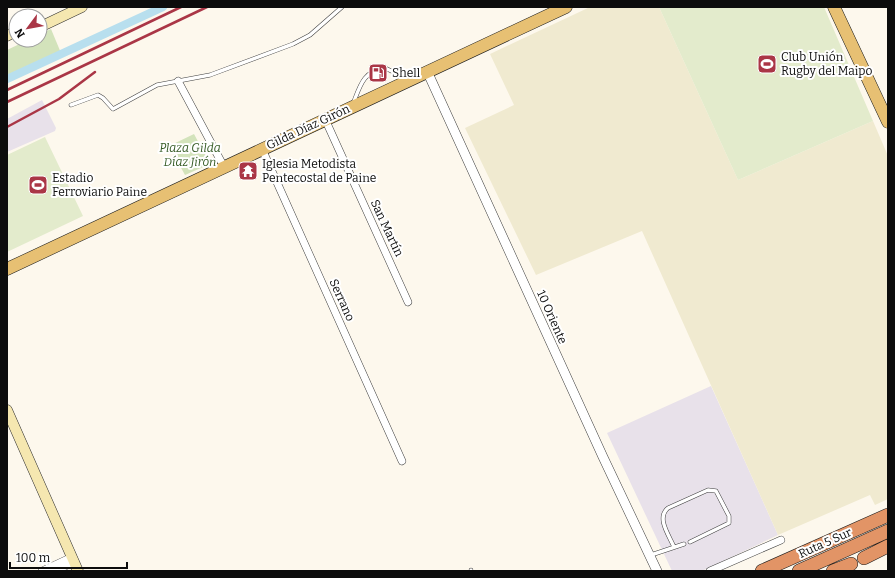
<svg xmlns="http://www.w3.org/2000/svg" width="895" height="578" font-family="Bitter,serif">
	<style>
		.industrial { fill: #e8e1ea }
		.farmland { fill: #f0ead0 }
		.green { fill: #d3e3bb }
		.pitch { fill: #e3ebcc }
		.lines { fill: none; stroke-linecap: round; stroke-linejoin: round }
		.canal { stroke: #b8dfee; stroke-width: 8 }
		.service-casing { stroke: #3f3f3f; stroke-width: 4.5 }
		.minor-casing { stroke: #3f3f3f; stroke-width: 8 }
		.tertiary-casing { stroke: #3f3f3f; stroke-width: 10 }
		.secondary-casing { stroke: #2e2e2e; stroke-width: 11 }
		.primary-casing { stroke: #1d1d1d; stroke-width: 13 }
		.motorway-casing { stroke: #1d1d1d; stroke-width: 14 }
		.service { stroke: #fff; stroke-width: 3.5 }
		.minor { stroke: #fff; stroke-width: 7 }
		.tertiary { stroke: #fff; stroke-width: 9 }
		.secondary { stroke: #f5e7b0; stroke-width: 10 }
		.primary { stroke: #e7c073; stroke-width: 12 }
		.motorway { stroke: #e29466; stroke-width: 13 }
		.rail { stroke: #aa3646; stroke-width: 2.5 }
		.labels { text-anchor: middle; dominant-baseline: central; stroke-width: 4; stroke-linejoin: round; paint-order: stroke }
		.poi-label { font-size: 12px; fill: #0c0c0c; stroke: #fff; text-anchor: start }
		.street-label { font-size: 12px; fill: #0c0c0c; stroke: #fff }
		.park-label { font-size: 12px; font-style: italic; fill: #355b25; stroke: #fff }
	</style>
	<rect width="100%" height="100%" fill="#fdf8ed"/>
	<path class="industrial" d="M42 100 56 128 55 131 7 152V119Z
		M711 386 778 535 702 571H672L607 433Z"/>
	<path class="farmland" d="M590 7H659L738 180 873 121 888 156V499L875 505 870 495 778 535 642 231 536 275 465 128 514 105 490 54Z"/>
	<path class="green" d="M51 29 61 53 7 77V50L28 40H40V34Z
		M194 134 210 164 185 175 169 146Z"/>
	<path class="pitch" d="M659 7H824L873 121 738 180Z
		M45 137 83 216 7 252V155Z"/>
	<g class="lines">
		<path class="canal" d="M7 79 163 7"/>
		<g class="service-casing">
			<path id="service" d="M353 104C360 86 363 71 385 68L406 78
				M71 105 98 95 103 98 113 109 157 85 210 75 293 44 310 35 342 7
				M674 547C669 535 656 518 668 508L708 490 716 491 729 516V523L690 542
				M651 555 684 544
				M471 570V571"/>
		</g>
		<g class="minor-casing">
			<path id="minor" d="M178 81 224 167
				M325 119 408 302
				M262 149 402 461
				M42 571 72 557
				M55 571 74 562
				M710 571 781 540"/>
		</g>
		<g class="tertiary-casing">
			<path id="tertiary" d="M427 71 603 457 657 571"/>
		</g>
		<g class="secondary-casing">
			<path id="secondary" d="M40 27 82 7
				M7 36 16 31
				M7 410 78 571"/>
		</g>
		<g class="primary-casing">
			<path id="primary" d="M834 7 888 122
				M7 269 566 7"/>
		</g>
		<g class="motorway-casing">
			<path id="motorway" d="M864 558 888 546
				M762 571 888 515
				M799 571 888 531
				M833 571 851 564"/>
		</g>
		<use href="#service" class="service"/>
		<use href="#minor" class="minor"/>
		<use href="#tertiary" class="tertiary"/>
		<use href="#secondary" class="secondary"/>
		<use href="#primary" class="primary"/>
		<use href="#motorway" class="motorway"/>
		<path class="rail" d="M7 90 181 7
			M7 102 207 7
			M7 127 59 99 95 72"/>
	</g>
	<defs>
		<g id="stadium-square" transform="scale(1)"><rect x="-9" y="-9" width="18" height="18" rx="4" fill="#aa3646" stroke="#fff"/><path d="M0-5a6.5 5 0 1 0 0 10a6.5 5 0 1 0 0-10ZM-3.5-1.8h7v3.6h-7Z" fill="#fff"/></g>
		<g id="fuel-square" transform="scale(1)"><rect x="-9" y="-9" width="18" height="18" rx="4" fill="#aa3646" stroke="#fff"/><path d="M-5.5-6h7V0h2V4h1.3V-2.5L3-4.5l.8-.8L6-3V5H2.5V1h-1V6h-7ZM-4.2-4.7v3.2H.2V-4.7Z" fill="#fff"/></g>
		<g id="temple-square" transform="scale(1)"><rect x="-9" y="-9" width="18" height="18" rx="4" fill="#aa3646" stroke="#fff"/><path d="M0-6L5-2H3V0L6.5 2.5H4V6H1.5V3h-3V6H-4V2.5H-6.5L-3 0V-2H-5Z" fill="#fff"/></g>
	</defs>
	<g fill-rule="evenodd">
		<use href="#stadium-square" x="767" y="64"/>
		<use href="#fuel-square" x="378" y="73"/>
		<use href="#temple-square" x="248" y="171"/>
		<use href="#stadium-square" x="38" y="185"/>
	</g>
	<g class="labels">
		<g class="poi-label">
			<text x="781" y="57">Club Unión<tspan x="781" dy="14">Rugby del Maipo</tspan></text>
			<text x="392" y="73">Shell</text>
			<text x="262" y="164">Iglesia Metodista<tspan x="262" dy="14">Pentecostal de Paine</tspan></text>
			<text x="52" y="178">Estadio<tspan x="52" dy="14">Ferroviario Paine</tspan></text>
		</g>
		<g class="street-label">
			<text transform="translate(308 127) rotate(-25)">Gilda Díaz Girón</text>
			<text transform="translate(387 228) rotate(65)">San Martín</text>
			<text transform="translate(342 300) rotate(66)">Serrano</text>
			<text transform="translate(552 317) rotate(66)">10 Oriente</text>
			<text transform="translate(825 543) rotate(-24)">Ruta 5 Sur</text>
		</g>
		<g class="park-label">
			<text x="190" y="148">Plaza Gilda<tspan x="190" dy="14">Díaz Jirón</tspan></text>
		</g>
	</g>
	<rect width="895" height="578" fill="none" stroke="#0c0c0c" stroke-width="16"/>
	<g transform="translate(28 28) rotate(238)"><circle r="19" fill="#ffffff" stroke="#9e9e9e"/>
	<path d="M0-3L7 15L0 10L-7 15Z" fill="#aa3646"/>
	<text y="-6" font-size="11" font-weight="bold" text-anchor="middle" fill="#0c0c0c">N</text>
	</g>
	<path d="M10 562v6h117v-6" fill="none" stroke="#0c0c0c" stroke-width="2"/>
	<text x="16" y="562" font-size="12" fill="#0c0c0c" stroke="#ffffff" stroke-width="3" paint-order="stroke">100 m</text>
</svg>
